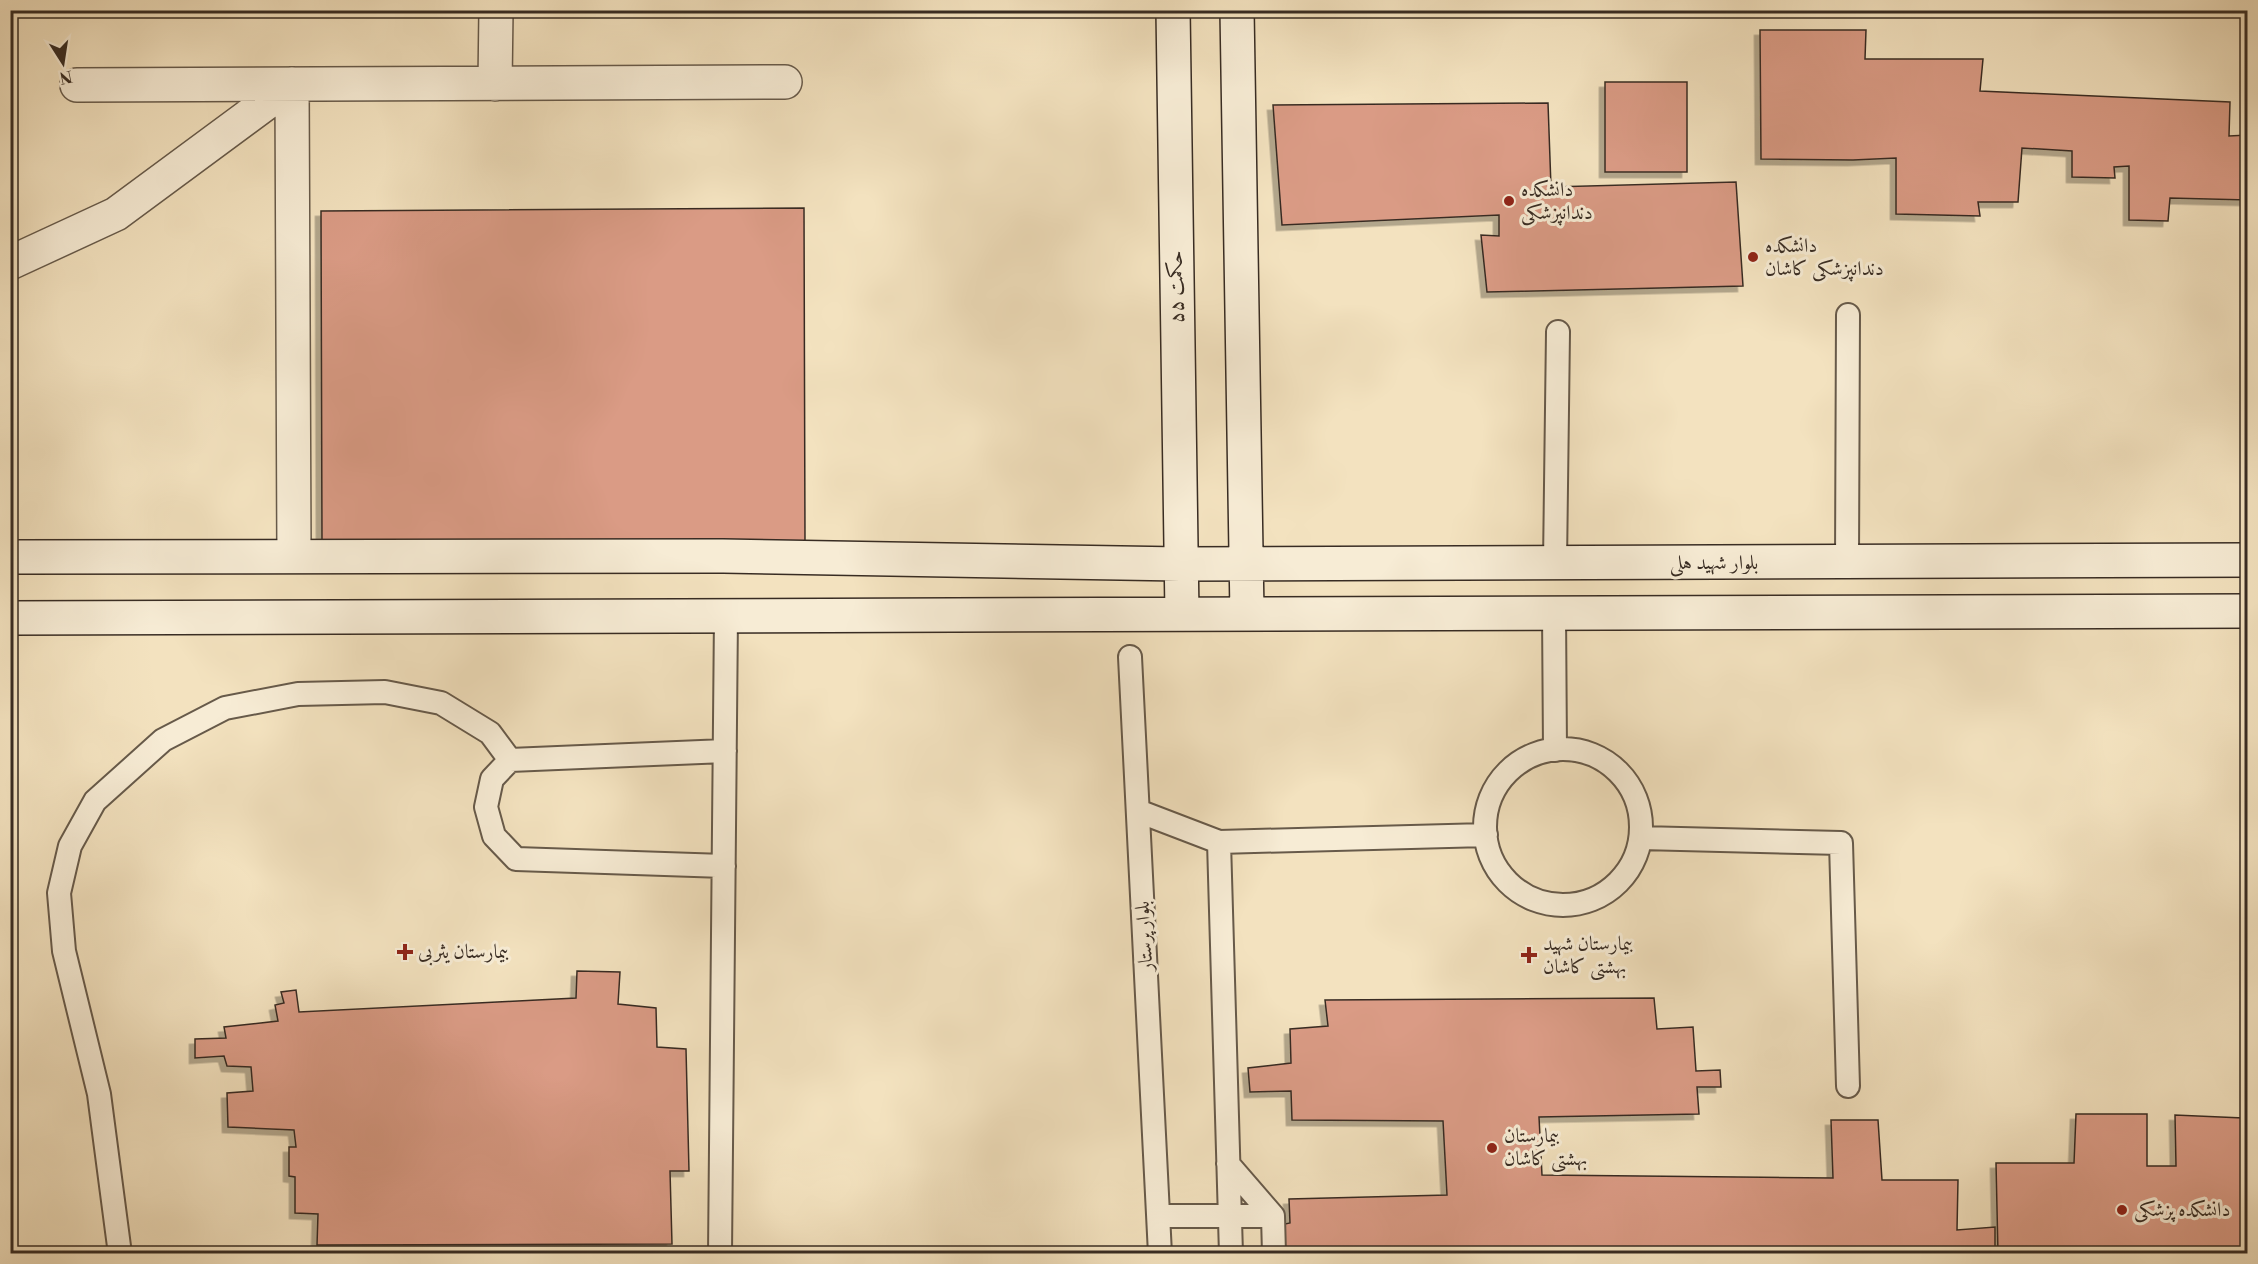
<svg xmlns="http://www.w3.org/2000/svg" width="2258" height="1264" font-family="'Libre Bodoni',Amiri,serif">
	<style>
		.building { fill: #da9b85; stroke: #382c23; stroke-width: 1.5; filter: url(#shadow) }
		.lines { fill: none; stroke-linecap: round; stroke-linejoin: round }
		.lane-casing { stroke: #675a4a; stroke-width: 26 }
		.street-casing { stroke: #675a4a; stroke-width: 36 }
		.secondary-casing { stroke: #382c23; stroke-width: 36 }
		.lane { stroke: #f7ecd5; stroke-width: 22 }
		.street { stroke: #f7ecd5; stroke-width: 33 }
		.secondary { stroke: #f7ecd5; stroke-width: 33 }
		.poi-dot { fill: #8f2418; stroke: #f7ecd5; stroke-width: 2 }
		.labels { text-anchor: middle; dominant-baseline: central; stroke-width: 6; stroke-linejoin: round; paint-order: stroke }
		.poi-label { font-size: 20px; fill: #382c23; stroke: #f7ecd5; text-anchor: start }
		.street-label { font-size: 20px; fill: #382c23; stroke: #f7ecd5 }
	</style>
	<defs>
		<filter id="shadow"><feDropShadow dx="-5.5" dy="5.5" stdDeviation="0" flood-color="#0004"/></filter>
	</defs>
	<rect width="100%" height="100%" fill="#f3e2bf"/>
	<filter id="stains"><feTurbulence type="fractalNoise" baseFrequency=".00333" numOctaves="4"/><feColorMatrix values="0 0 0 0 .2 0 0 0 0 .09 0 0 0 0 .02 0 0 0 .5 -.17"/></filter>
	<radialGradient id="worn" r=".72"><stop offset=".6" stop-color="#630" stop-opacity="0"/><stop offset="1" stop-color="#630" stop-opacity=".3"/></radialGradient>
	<path class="building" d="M1760 30H1866L1865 59H1983L1980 91 2230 102 2229 136 2248 135V200L2170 198 2168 221 2129 220V166L2114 167 2115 178 2072 177V151L2022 148 2018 202H1978L1980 216 1896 214V158L1853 160 1761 159Z
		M1605 82H1687V172H1605Z
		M1548 103 1551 187 1736 182 1743 286 1487 292 1481 235 1499 236V215L1282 225 1273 105Z
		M804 208 805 541 322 543 321 211Z
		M577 971 620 972 618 1004 656 1008 657 1047 686 1049 689 1171H670L672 1244 317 1245 318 1214 295 1213V1177L289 1176V1147H296L294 1130 228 1127 227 1093 253 1091 251 1067 227 1066 224 1056 195 1058V1039L226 1038 224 1027 278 1021 275 1005 284 1003 281 992 296 990 299 1012 576 998Z
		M1654 998 1657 1029 1693 1027 1696 1071 1720 1070 1721 1087H1697L1699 1114 1539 1117 1542 1175 1833 1178 1831 1120H1878L1882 1180H1958L1957 1230 1995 1227V1254H1290V1250H1281L1280 1225 1290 1223 1289 1199 1447 1195 1443 1121 1292 1120 1291 1091 1250 1092 1248 1068 1291 1063 1290 1029 1328 1026 1325 1000Z
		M2076 1114H2147V1166H2176L2175 1115 2243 1118 2245 1164H2248V1254H1998L1996 1163H2074Z"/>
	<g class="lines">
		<g class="lane-casing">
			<path id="lane" d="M1555 563 1558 332
				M1847 563 1848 315
				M1554 612 1555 750
				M1130 657 1160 1254
				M1485 827a78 78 0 1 1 156 0a78 78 0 1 1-156 0Z
				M1138 811 1219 842 1486 835
				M1641 838 1841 843 1848 1086
				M1219 842 1231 1254
				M724 866 516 859 494 836 486 807 492 779 510 760 725 751
				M1228 1164 1273 1216 1274 1254
				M1159 1216H1273
				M120 1254 99 1094 64 951 59 893 70 846 95 801 163 740 225 708 298 694 385 692 441 703 490 733 510 760
				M720 1254 726 615"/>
		</g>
		<g class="street-casing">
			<path id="street" d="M292 84 294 556
				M495 84 496 10
				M77 85 785 82
				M10 263 116 214 292 84"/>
		</g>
		<g class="secondary-casing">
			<path id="secondary" d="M1173 10 1182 614
				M1237 10 1247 613
				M10 557 723 556 1180 564 2248 560
				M10 618 2248 611"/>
		</g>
		<use href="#lane" class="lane"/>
		<use href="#street" class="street"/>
		<use href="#secondary" class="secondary"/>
	</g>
	<g class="poi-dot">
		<circle cx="1509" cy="201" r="6"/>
		<circle cx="1753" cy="257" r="6"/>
		<path d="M402 943h6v6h6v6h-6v6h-6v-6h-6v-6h6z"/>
		<path d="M1526 946h6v6h6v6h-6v6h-6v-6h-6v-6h6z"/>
		<circle cx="1492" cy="1148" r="6"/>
		<circle cx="2122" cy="1210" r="6"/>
	</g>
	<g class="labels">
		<g class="poi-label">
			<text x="1521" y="190">دانشکده<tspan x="1521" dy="23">دندانپزشکی</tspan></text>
			<text x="1765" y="246">دانشکده<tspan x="1765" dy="23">دندانپزشکی کاشان</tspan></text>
			<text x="1543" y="944">بیمارستان شهید<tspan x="1543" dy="23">بهشتی کاشان</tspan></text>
			<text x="418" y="952">بیمارستان یثربی</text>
			<text x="1504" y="1136">بیمارستان<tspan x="1504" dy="23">بهشتی کاشان</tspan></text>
			<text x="2134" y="1210">دانشکده پزشکی</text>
		</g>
		<g class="street-label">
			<text transform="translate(1177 287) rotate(-91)">حکمت ۵۵</text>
			<text x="1714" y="563">بلوار شهید هلی</text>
			<text transform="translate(1145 936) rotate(-93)">بلوار پرستار</text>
		</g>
	</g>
	<rect width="2258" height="1264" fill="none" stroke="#f3e2bf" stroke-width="36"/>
	<rect x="12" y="12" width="2234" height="1240" fill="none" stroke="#382c23" stroke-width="3"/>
	<rect x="18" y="18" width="2222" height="1228" fill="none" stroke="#382c23" stroke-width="1.5"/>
	<g transform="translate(63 63) rotate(168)" stroke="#f7ecd5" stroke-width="4.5" paint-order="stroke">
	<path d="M0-4.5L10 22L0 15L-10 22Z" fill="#382c23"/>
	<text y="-9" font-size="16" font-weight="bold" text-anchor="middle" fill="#382c23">N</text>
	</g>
	<rect width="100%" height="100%" filter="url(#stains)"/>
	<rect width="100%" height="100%" fill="url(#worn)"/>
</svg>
